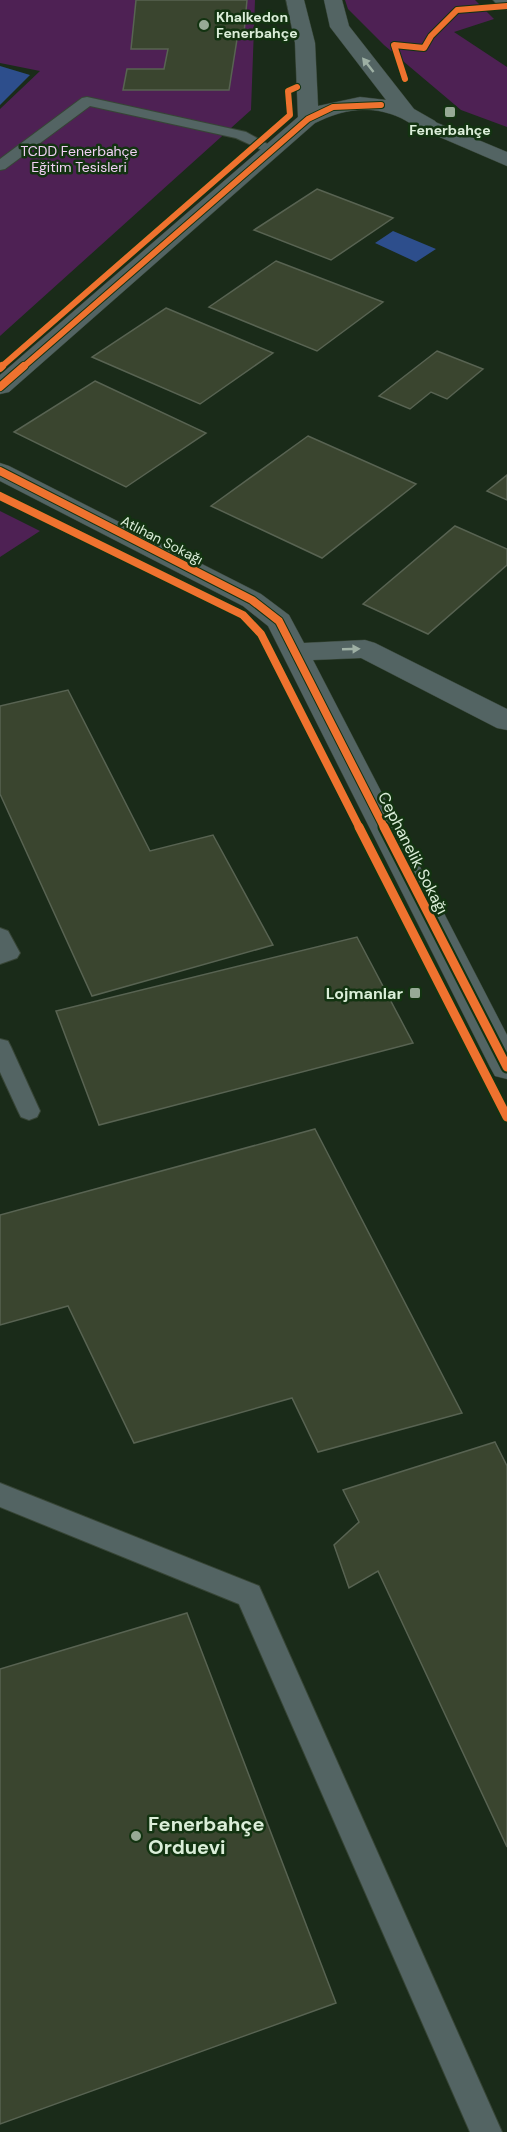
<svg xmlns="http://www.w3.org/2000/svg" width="507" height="2132" font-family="'DM Sans',sans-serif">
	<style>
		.green { fill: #4e2154 }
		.water { fill: #2d4e8c }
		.building { fill: #3a452f; stroke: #586352; stroke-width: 1.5 }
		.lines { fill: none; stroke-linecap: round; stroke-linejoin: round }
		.service-casing { stroke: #374536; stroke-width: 2 }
		.minor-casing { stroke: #374536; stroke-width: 1 }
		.tertiary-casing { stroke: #374536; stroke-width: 1 }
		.service { fill: #536463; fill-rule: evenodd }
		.minor { fill: #536463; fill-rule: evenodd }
		.tertiary { fill: #536463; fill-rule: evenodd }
		.cycleway-far2-casing { stroke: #133311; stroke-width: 8 }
		.cycleway-far1-casing { stroke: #133311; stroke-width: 10 }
		.cycleway-casing { stroke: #133311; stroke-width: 13 }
		.cycleway-far2 { stroke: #ef722f; stroke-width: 6 }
		.cycleway-far1 { stroke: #ef722f; stroke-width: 8 }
		.cycleway { stroke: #ef722f; stroke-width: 9 }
		.oneway { fill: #9eb0a4 }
		.poi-dot { fill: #97aa96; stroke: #133311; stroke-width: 2 }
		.labels { text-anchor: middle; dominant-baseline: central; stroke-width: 5; stroke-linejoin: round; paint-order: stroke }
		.far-poi-label { font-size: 14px; font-weight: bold; fill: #dbeed9; stroke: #133311; text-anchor: start }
		.far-park-label { font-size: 14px; fill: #f1d1f5; stroke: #133311 }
		.far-street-label { font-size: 14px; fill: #dbeed9; stroke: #133311 }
		.street-label { font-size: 16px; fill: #dbeed9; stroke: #133311 }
		.poi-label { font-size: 16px; font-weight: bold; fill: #dbeed9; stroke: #133311; text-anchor: end }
		.near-poi-label { font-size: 20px; font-weight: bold; fill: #dbeed9; stroke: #133311; text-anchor: start }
	</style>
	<rect width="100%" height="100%" fill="#1a2b19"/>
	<path class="green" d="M0 0H255L251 110 0 336V109L40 71 0 63Z
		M345 0H475L494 19 454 32 507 67V127L461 110 384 45 348 9Z
		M0 511 40 531 0 557Z"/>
	<path class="water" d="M0 66 30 75 0 105Z
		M393 231 436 249 416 262 375 243Z"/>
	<path class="building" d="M136 0H247L244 33H238L229 90H123L127 69H164L168 49H131Z
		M317 189 393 218 331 260 254 230Z
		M276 261 383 302 317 351 209 307Z
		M166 308 273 353 200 404 92 357Z
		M437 351 483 369 447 399 431 392 410 409 379 396Z
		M95 381 206 433 126 487 14 432Z
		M308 436 416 484 322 558 211 506Z
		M507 475V500L487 491Z
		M455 526 507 549V565L428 634 363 604Z
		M68 690 150 851 213 835 273 945 92 996 0 794V706Z
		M357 937 413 1043 99 1125 56 1011Z
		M315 1129 462 1413 318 1452 292 1398 134 1443 68 1306 0 1325V1215Z
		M495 1442 507 1466V1847L378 1571 349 1588 334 1545 359 1522 343 1490Z
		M187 1613 336 2003 0 2124V1669Z"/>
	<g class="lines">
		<g class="service-casing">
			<path id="service" d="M87 97 246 132 280 151 273 155 236 138 90 106 5 169 0 170V159L82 98Z
				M0 928 8 931 20 953 17 958 0 964Z
				M0 1039 8 1041 11 1047 40 1111 37 1117 29 1120 21 1117 18 1111 0 1072Z
				M0 1483 259 1586 502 2132H470L239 1604 0 1507Z"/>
		</g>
		<g class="minor-casing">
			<path id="minor" d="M286 0H304L315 43 318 106 360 97 386 100 330 27 324 0H342L349 26 414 109 435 121 438 125 435 129C422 133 413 124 401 118 371 104 343 109 315 123L9 392 0 394V375L298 117 295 43Z
				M493 0H507V10L500 8Z
				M0 463 9 466 261 594 289 615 304 643 365 640 375 643 507 709V730L497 728 361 658 313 660 507 1035V1079L495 1076 490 1067 268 626 243 606 0 481Z"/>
		</g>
		<g class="tertiary-casing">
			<path id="tertiary" d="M428 119 507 152V166L421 129 418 125 421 121Z"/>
		</g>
		<use href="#service" class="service"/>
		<use href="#minor" class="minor"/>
		<use href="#tertiary" class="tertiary"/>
		<g class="cycleway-far2-casing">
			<path id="cycleway-far2" d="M405 79 394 45 424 48 431 36 457 10 507 6
				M0 368 290 115 288 91 297 87
				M22 368 308 119 333 107 381 105"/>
		</g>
		<g class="cycleway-far1-casing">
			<path id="cycleway-far1" d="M0 368 2 366
				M0 387 24 366
				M0 471 252 600 279 621 385 829
				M0 496 243 615 261 634 360 829"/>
		</g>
		<g class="cycleway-casing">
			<path id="cycleway" d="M359 827 507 1117
				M384 827 507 1067"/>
		</g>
		<use href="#cycleway-far2" class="cycleway-far2"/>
		<use href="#cycleway-far1" class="cycleway-far1"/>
		<use href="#cycleway" class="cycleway"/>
	</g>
	<defs><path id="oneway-solid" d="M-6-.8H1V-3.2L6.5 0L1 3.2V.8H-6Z" transform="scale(1.5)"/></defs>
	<g class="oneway">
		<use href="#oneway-solid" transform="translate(368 65) rotate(-128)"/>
		<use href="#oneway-solid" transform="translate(351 649) rotate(-2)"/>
	</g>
	<g class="poi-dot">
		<circle cx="204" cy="25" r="6"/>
		<rect x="444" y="106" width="12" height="12" rx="3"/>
		<rect x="409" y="987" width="12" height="12" rx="3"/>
		<circle cx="136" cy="1836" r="6"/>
	</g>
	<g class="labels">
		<g class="far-poi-label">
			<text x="216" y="17">Khalkedon<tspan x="216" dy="16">Fenerbahçe</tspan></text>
			<text x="450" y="130" text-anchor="middle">Fenerbahçe</text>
		</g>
		<g class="far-park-label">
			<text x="79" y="151">TCDD Fenerbahçe<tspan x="79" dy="16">Eğitim Tesisleri</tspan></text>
		</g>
		<g class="far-street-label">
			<text transform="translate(162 540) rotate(27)">Atlıhan Sokağı</text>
		</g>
		<g class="street-label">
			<text transform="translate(413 853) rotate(63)">Cephanelik Sokağı</text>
		</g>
		<g class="poi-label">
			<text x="403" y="993">Lojmanlar</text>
		</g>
		<g class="near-poi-label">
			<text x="148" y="1824">Fenerbahçe<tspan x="148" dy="23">Orduevi</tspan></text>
		</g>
	</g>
</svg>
